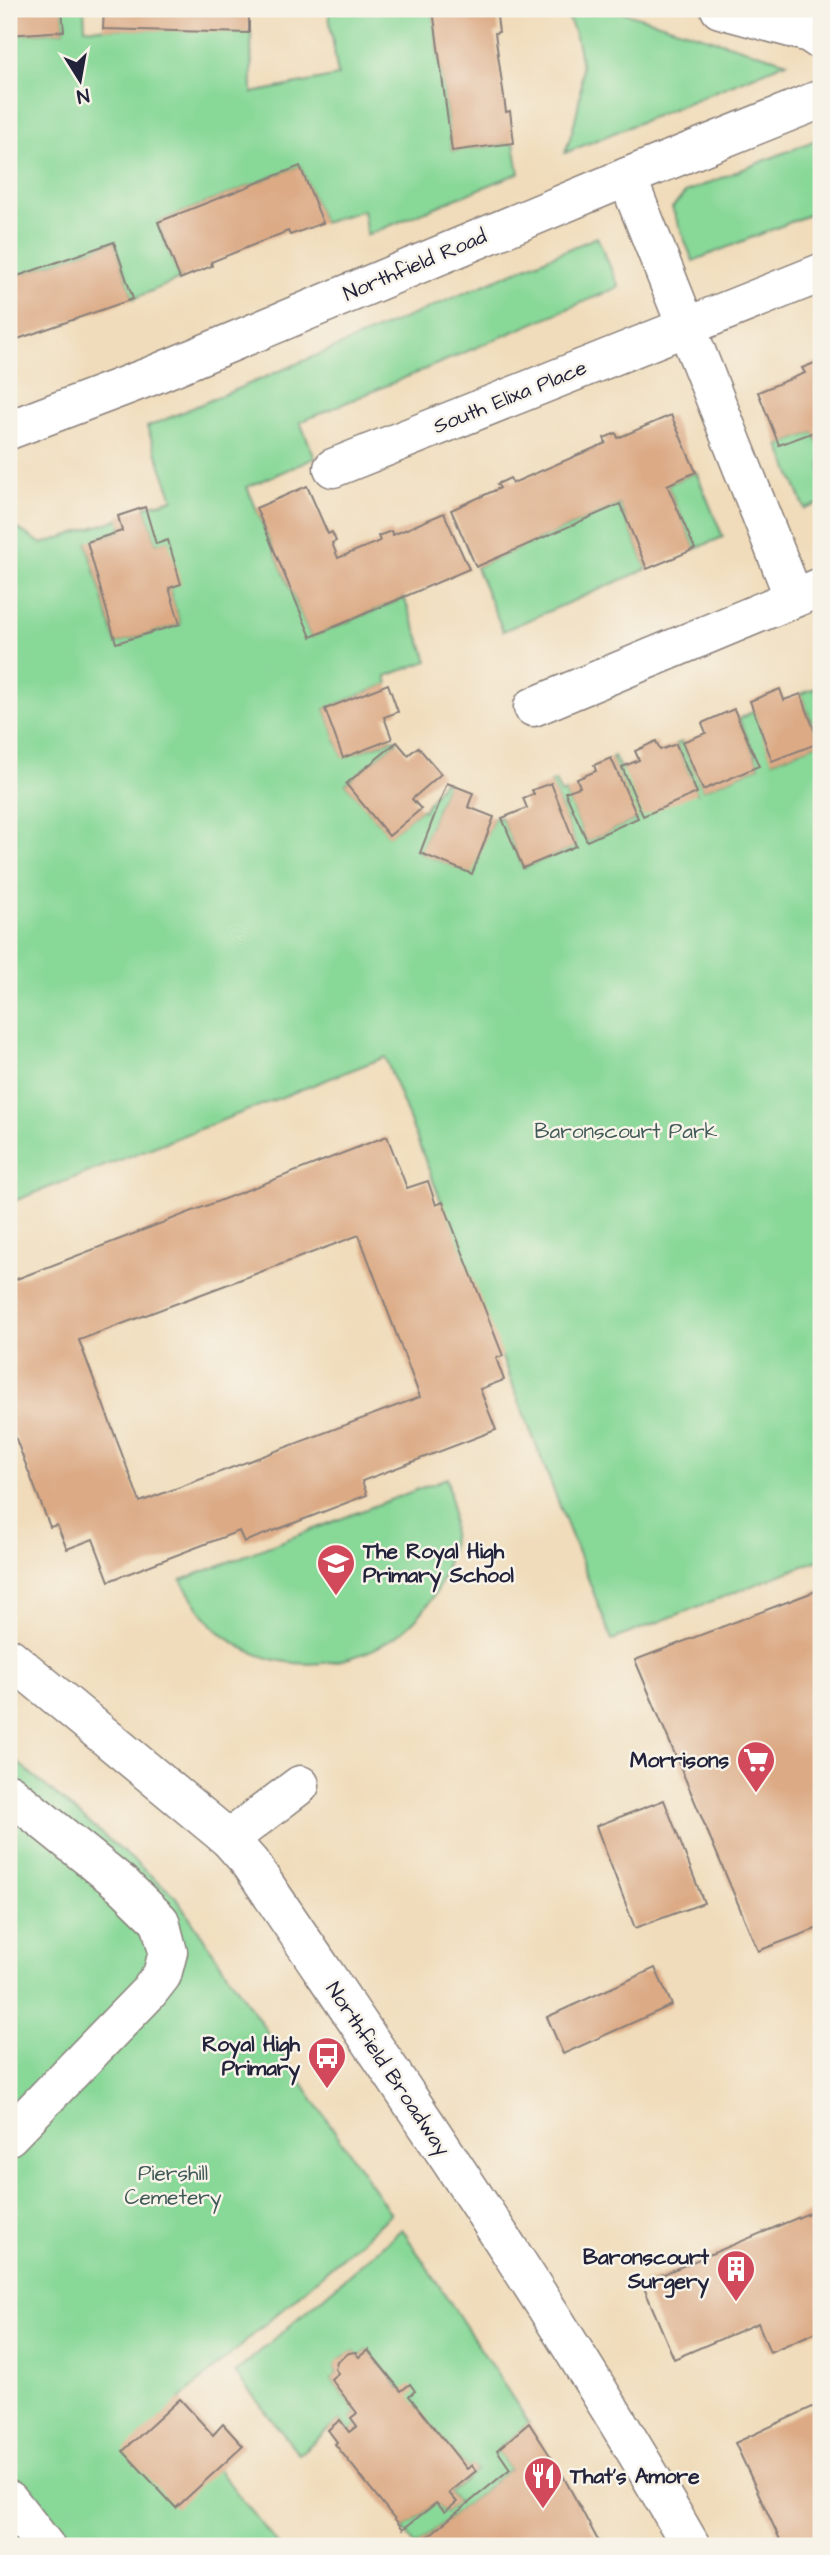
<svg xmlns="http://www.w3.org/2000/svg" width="830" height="2555" font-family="'Architects Daughter',sans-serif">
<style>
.green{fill:#88d898;stroke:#557d6a;stroke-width:2}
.building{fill:#dcaa85;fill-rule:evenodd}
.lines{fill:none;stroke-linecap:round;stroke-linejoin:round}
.minor-casing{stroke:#897f7a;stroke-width:41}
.minor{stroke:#fff;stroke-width:38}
.labels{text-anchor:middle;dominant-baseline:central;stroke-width:5;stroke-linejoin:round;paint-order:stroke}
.street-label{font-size:21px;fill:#22223b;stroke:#f7f3e8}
.park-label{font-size:21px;fill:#415957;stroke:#f7f3e8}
.poi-label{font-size:21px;font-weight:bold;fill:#22223b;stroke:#f7f3e8;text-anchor:end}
</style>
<rect width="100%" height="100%" fill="#f7f3e8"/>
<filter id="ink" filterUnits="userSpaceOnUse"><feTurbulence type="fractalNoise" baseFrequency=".0143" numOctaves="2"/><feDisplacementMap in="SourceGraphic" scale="14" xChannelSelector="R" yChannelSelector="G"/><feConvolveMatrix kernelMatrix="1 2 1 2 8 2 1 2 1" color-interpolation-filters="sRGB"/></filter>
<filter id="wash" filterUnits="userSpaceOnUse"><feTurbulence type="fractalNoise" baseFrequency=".00686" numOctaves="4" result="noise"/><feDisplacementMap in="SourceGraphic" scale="28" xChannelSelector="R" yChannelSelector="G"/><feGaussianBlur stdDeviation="1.57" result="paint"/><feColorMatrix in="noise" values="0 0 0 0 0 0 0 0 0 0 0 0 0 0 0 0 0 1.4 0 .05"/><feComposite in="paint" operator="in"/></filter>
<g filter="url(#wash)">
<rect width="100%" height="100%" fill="#f0dcba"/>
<g class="green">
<polygon points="62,9 84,9 85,28 251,32 252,93 338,76 328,9 445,9 433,11 452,151 514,143 519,173 367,235 363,210 323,223 300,166 158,222 180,279 133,299 114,242 9,279 9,35 64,31"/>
<path d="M563 9H613L787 62 565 153C582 105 592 55 563 9Z"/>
<polygon points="821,138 821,210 693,261 672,208 686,192"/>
<polygon points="597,237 619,287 300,422 315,458 247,487 311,637 404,598 428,661 386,676 388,684 325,709 343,757 395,739 397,742 346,784 389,835 421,809 423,811 443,781 447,783 420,853 471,873 494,817 502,818 523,868 576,846 551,783 555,781 561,794 565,792 587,841 637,819 611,758 614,756 620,768 697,793 676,744 682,742 703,790 759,766 739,719 754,711 773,761 819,743 801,694 815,688 821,704 821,1559 612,1640 385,1057 9,1203 9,523 42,544 119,519 122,531 87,543 116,643 180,624 169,588 168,541 156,544 145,507 173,499 147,427"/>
<polygon points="814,432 821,449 821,503 805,509 779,445"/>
<polygon points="696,472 723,537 695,549 667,485"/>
<polygon points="620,504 647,569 503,631 476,567"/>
<path d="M447 1478C454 1508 456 1537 446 1567 419 1659 297 1693 223 1635 205 1620 193 1600 181 1580Z"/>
<polygon points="9,1755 175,1896 391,2214 180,2399 218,2469 279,2546 9,2546"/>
<path d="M402 2229 529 2423 497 2450 510 2469 416 2546 403 2529 436 2503 445 2512 457 2502 449 2493 476 2471 472 2466 467 2469 368 2350 359 2357 355 2352C345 2354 338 2359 335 2369L338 2373 331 2379 357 2413 351 2418 357 2426 349 2432 340 2420 299 2454 235 2373Z"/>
</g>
<g id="blocks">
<g class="building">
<polygon points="9,9 62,9 64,31 9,35"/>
<polygon points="104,9 249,9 249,33 103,29"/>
<polygon points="445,9 496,9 499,32 495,33 506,112 510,111 514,143 452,151 433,10"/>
<polygon points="300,166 323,223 290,235 288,231 211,262 212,266 180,279 158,222"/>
<polygon points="114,242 133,299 9,342 9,279"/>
<polygon points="817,362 819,367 821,366 821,449 814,432 779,445 758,392 805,373 802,368"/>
<polygon points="671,415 696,472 667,485 695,549 647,569 620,504 476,567 451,510 500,488 497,484 504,481 510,478 513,483 606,443 604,438 616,433 618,438"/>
<polygon points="307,486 328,534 332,532 336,541 332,543 338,558 380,541 378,536 391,531 393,535 444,513 469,569 311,637 256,508"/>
<polygon points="145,507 156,544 168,540 181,584 169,588 180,624 116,643 87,542 122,531 118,516"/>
<polygon points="388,684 398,712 384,717 392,739 343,758 325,709"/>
<polygon points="780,689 784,700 801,694 819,743 772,761 750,701"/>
<polygon points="734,709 759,766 703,790 682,742 706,733 702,723"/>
<polygon points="656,741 660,750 676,744 697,793 643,816 622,767 639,760 635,751"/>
<polygon points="397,742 408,755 418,747 441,774 412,799 421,809 389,836 346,784"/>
<polygon points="611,758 638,818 587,841 565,792 580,787 577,779 596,771 594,765"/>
<polygon points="447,783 473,793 468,807 494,817 472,874 420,853"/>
<polygon points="551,783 576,846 523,868 502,818 527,808 523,798 534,794 532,790"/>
<path d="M387 1136 407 1188 428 1181 436 1205 443 1202 503 1356 496 1358 504 1380 480 1389 496 1430 362 1481 367 1495 302 1520 244 1542 239 1531 109 1581 93 1539 67 1549 57 1525 50 1527 9 1421V1282ZM359 1235 420 1397 140 1502 79 1340Z"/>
<polygon points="821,1589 821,1927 758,1951 635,1660"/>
<polygon points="664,1800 704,1903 635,1928 596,1826"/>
<polygon points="655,1968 672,2005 563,2054 547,2017"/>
<polygon points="821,2208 821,2330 770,2352 758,2323 674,2359 642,2283"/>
<polygon points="368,2350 401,2391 410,2384 415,2391 409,2396 467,2469 472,2465 476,2471 449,2493 457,2502 445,2512 436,2503 403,2529 335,2444 337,2442 328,2430 340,2420 349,2432 357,2426 351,2418 357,2413 331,2379 338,2373 335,2369 337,2361 349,2353 355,2352 359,2357"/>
<polygon points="180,2399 213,2435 223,2424 243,2446 176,2508 123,2451"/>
<polygon points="821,2403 821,2546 783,2546 735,2443"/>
<polygon points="529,2423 562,2474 601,2546 416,2546 510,2469 497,2450"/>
</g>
</g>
</g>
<g filter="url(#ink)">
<use href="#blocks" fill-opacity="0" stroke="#897f7a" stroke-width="2"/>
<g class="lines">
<defs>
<g id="minor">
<polyline points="720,9 809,33 821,41"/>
<polyline points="627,177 794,598"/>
<polyline points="9,430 151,376 627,177 821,99"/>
<polyline points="333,468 821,273"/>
<polyline points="533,707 821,587"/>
<path d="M9 1657 229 1839 251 1864C402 2089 557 2311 691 2546"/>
<polyline points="9,1793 123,1885 160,1921 168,1952 162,1975 148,1993 9,2136"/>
<polyline points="229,1839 300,1785"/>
<polyline points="9,2500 45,2546"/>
</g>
</defs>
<use href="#minor" class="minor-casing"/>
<use href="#minor" class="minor"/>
</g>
</g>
<defs>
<symbol id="school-pin" viewBox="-11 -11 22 30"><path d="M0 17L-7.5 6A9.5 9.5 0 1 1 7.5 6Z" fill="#d1495b" stroke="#f7f3e8"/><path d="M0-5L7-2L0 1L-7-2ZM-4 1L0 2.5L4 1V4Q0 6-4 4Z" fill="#fff"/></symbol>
<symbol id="supermarket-pin" viewBox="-11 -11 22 30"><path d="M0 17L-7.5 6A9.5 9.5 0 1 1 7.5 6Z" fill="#d1495b" stroke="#f7f3e8"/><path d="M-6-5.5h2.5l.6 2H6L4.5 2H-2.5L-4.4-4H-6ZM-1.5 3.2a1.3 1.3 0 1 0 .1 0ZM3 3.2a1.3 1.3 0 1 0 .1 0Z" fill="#fff"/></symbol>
<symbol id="bus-pin" viewBox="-11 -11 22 30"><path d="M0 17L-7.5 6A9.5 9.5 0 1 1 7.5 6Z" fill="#d1495b" stroke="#f7f3e8"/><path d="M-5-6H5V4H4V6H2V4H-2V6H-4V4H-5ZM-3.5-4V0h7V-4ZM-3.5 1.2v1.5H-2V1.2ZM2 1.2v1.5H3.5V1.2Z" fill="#fff"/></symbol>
<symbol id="building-pin" viewBox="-11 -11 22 30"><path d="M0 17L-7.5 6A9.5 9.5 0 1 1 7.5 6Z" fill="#d1495b" stroke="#f7f3e8"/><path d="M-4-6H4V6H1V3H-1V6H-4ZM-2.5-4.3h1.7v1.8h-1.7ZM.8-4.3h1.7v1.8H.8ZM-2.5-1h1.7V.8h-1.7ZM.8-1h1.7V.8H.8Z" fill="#fff"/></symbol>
<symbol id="restaurant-pin" viewBox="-11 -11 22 30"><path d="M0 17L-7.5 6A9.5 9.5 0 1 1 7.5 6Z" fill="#d1495b" stroke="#f7f3e8"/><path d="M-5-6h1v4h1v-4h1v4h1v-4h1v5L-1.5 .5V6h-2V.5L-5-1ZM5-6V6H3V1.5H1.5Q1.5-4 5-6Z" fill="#fff"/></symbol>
</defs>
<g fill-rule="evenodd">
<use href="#school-pin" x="314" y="1541" width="44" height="60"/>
<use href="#supermarket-pin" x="734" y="1738" width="44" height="60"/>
<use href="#bus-pin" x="305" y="2034" width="44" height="60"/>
<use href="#building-pin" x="714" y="2247" width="44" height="60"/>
<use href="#restaurant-pin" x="521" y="2454" width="44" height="60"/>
</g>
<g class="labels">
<g class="street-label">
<text transform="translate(415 265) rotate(-23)">Northfield Road</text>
<text transform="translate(510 397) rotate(-22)">South Elixa Place</text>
<text transform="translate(388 2069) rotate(56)">Northfield Broadway</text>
</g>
<g class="park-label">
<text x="626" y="1131">Baronscourt Park</text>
<text x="173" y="2173">Piershill<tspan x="173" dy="24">Cemetery</tspan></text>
</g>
<g class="poi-label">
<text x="363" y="1551" text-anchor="start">The Royal High<tspan x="363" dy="24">Primary School</tspan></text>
<text x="729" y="1760">Morrisons</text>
<text x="300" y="2044">Royal High<tspan x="300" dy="24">Primary</tspan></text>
<text x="709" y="2257">Baronscourt<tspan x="709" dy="24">Surgery</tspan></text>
<text x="570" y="2476" text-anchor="start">That's Amore</text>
</g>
</g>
<rect width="830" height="2555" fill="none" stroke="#f7f3e8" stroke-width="35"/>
<g transform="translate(80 80) rotate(169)" stroke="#f7f3e8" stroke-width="5" paint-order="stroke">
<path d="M0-5L12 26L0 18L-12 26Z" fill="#22223b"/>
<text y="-10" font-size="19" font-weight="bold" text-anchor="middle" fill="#22223b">N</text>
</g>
</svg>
